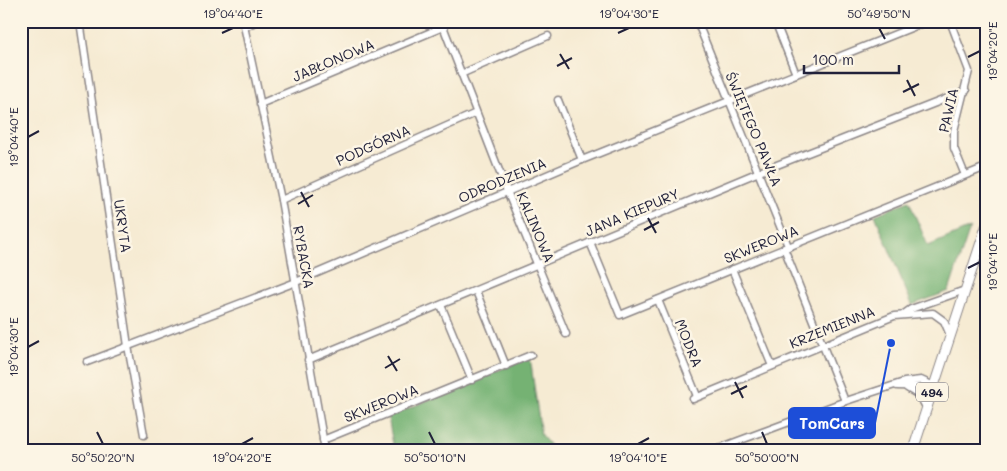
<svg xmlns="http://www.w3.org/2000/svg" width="1007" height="471" font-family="Mali,sans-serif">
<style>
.forest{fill:#75b273;stroke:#4c6a57}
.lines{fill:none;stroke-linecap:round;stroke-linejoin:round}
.minor-casing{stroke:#8c8687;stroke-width:9}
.major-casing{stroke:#8c8687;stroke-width:11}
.minor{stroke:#fff;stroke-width:6}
.major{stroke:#fff;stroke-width:9}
.ticks{fill:none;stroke:#22223b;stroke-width:2}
.labels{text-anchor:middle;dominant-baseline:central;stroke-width:5;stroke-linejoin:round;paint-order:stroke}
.shield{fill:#fcf5e5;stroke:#63616e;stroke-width:1}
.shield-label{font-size:12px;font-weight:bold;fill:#22223b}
.street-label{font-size:14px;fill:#22223b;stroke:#fcf5e5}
.leader{fill:none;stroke:#1d4ed8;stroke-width:2}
.callout-dot{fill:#1d4ed8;stroke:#fcf5e5;stroke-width:2}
.callout{fill:#1d4ed8;stroke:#1d4ed8;stroke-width:2}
.callout-label{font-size:15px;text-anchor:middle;font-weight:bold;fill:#fff}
.neatline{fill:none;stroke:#22223b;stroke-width:2}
.ticks-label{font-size:12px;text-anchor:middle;fill:#22223b}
</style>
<rect width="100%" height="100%" fill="#fcf5e5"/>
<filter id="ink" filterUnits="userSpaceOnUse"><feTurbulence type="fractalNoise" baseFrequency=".02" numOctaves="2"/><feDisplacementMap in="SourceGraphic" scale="10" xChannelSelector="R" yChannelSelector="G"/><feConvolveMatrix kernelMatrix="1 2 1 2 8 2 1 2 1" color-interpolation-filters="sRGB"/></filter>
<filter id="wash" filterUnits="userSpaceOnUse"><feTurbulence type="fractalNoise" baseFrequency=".0096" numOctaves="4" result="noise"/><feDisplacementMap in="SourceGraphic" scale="20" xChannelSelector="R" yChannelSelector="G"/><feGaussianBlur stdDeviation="1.12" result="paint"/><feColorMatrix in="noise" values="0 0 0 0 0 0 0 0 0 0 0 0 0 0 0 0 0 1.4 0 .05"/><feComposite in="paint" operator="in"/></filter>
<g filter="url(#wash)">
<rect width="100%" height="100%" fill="#f6ebd3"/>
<g class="forest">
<polygon points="909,201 928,246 970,228 949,291 912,305 875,215"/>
<polygon points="530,357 541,435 554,450 394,450 388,417"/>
</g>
</g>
<g filter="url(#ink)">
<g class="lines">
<defs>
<g id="minor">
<polyline points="80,21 128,346 144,435"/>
<polyline points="243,21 281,200 325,450"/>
<polyline points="441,21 507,191 566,334"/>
<polyline points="697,21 788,246"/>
<polyline points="775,21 796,74"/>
<polyline points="950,21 969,71 954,131 954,148 965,175"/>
<polyline points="245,27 257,21"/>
<polyline points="461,74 548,36"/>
<polyline points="558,100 582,160"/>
<polyline points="260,104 443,27"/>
<polyline points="281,200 476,113"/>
<polyline points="590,242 620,315 986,167"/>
<polyline points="784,248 845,401"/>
<polyline points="732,269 772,366"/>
<polyline points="476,291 506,366"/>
<polyline points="658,300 697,396"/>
<polyline points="441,305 472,380"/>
<polyline points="904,314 911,309 965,290"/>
<polyline points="308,360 759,172 966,91"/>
<polyline points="87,362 296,282 582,160 928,21"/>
<polyline points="897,386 934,387"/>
<polyline points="907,388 920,396 927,409"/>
<polyline points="693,399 894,316 933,313 944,321 950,335"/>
<polyline points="323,440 531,355"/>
<polyline points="714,450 843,402 904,382 921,380 934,386"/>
</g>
<polyline id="major" points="913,450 986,227"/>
</defs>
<use href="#minor" class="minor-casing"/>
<use href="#major" class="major-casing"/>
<use href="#minor" class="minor"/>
<use href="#major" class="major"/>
</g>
</g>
<path class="ticks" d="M879 28 885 39M222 33 233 28M618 33 629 28M560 54 569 69M968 57 980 51M557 66 572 58M907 80 915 96M903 92 919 84M28 137 39 131M301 192 309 207M298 204 313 195M648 218 656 233M644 230 659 222M968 268 980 262M28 347 39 341M388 356 397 371M385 368 400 359M735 382 743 398M731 394 747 386M97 432 103 444M429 432 435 444M762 432 767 444M242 444 253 438M638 444 649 438"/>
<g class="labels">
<rect class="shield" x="916" y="382.5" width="32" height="19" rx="4"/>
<g class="shield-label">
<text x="932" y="392">494</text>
</g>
<g class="street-label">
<text transform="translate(333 60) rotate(-23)">JABŁONOWA</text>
<text transform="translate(948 110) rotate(-77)">PAWIA</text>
<text transform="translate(754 129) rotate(67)">ŚWIĘTEGO PAWŁA</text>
<text transform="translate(373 145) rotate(-24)">PODGÓRNA</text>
<text transform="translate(502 180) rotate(-23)">ODRODZENIA</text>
<text transform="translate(632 212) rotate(-23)">JANA KIEPURY</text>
<text transform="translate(123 226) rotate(82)">UKRYTA</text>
<text transform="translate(536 227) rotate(67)">KALINOWA</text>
<text transform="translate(761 244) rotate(-22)">SKWEROWA</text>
<text transform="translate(304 257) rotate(80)">RYBACKA</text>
<text transform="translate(832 327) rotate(-22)">KRZEMIENNA</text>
<text transform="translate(689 343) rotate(68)">MODRA</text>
<text transform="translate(381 403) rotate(-22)">SKWEROWA</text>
</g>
</g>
<path class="leader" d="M891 343L875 423"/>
<circle class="callout-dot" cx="891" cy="343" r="5"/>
<rect class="callout" x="789" y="408" width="86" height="30" rx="5"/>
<g class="callout-label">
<text x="832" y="429">TomCars</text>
</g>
<rect width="1007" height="471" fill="none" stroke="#fcf5e5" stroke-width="55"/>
<path d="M804 65v8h95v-8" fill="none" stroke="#22223b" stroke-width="2.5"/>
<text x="812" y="65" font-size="15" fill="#22223b" stroke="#fcf5e5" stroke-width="4" paint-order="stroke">100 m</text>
<rect x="28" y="28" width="952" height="416" class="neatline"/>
<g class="ticks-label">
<text x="233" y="18">19°04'40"E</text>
<text x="629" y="18">19°04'30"E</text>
<text x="879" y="18">50°49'50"N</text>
<text transform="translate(993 51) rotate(-90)" y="4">19°04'20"E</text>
<text transform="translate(14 137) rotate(-90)" y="4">19°04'40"E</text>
<text transform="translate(993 262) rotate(-90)" y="4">19°04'10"E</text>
<text transform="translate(14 347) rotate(-90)" y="4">19°04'30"E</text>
<text x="103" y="462">50°50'20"N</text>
<text x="242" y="462">19°04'20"E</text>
<text x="435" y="462">50°50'10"N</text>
<text x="638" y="462">19°04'10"E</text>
<text x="767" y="462">50°50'00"N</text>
</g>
</svg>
